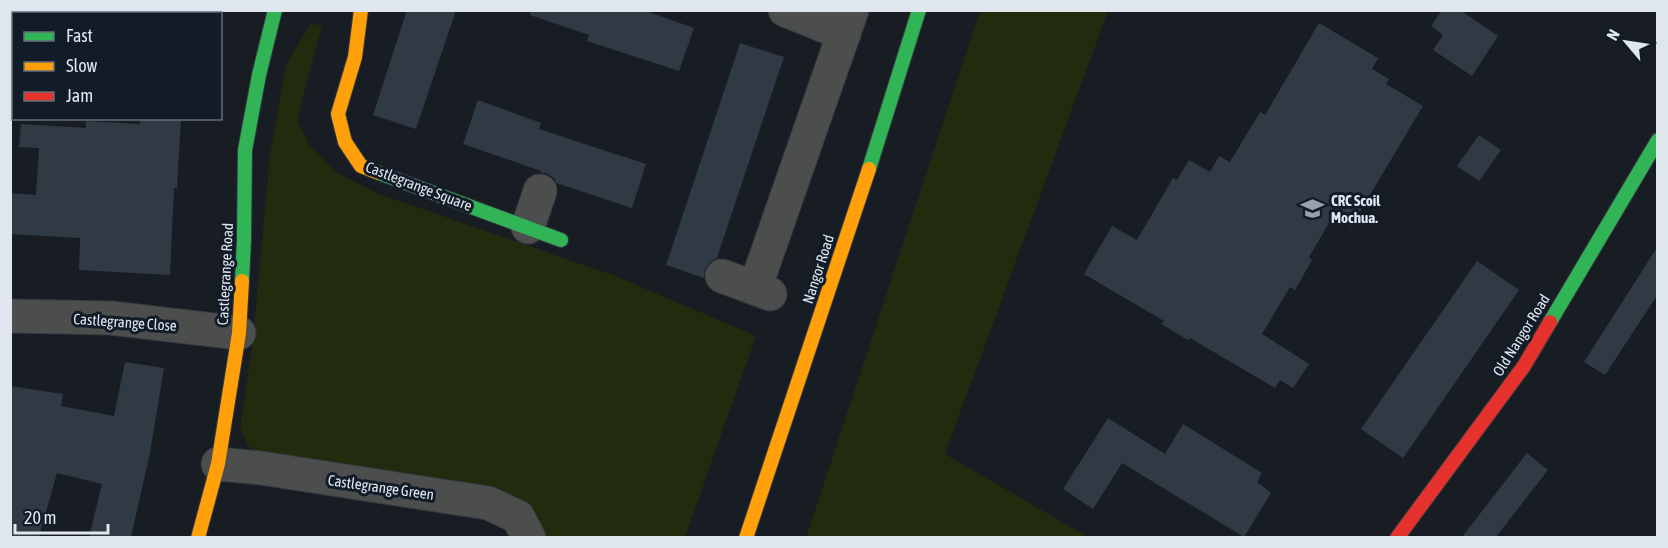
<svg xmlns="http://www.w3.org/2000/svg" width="1668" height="548" font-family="'Asap Condensed',sans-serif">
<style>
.grass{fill:#222b0d}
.building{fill:#2f3a45}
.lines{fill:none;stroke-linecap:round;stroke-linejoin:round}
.street-casing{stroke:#34393f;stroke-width:35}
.fast-casing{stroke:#34393f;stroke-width:16}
.slow-casing{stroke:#34393f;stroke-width:16}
.jam-casing{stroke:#34393f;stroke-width:16}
.street{stroke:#4c4e4d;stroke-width:33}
.fast{stroke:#30b455;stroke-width:14}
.slow{stroke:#ff9f0a;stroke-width:14}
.jam{stroke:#e5322d;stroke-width:14}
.labels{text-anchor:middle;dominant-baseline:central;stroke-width:6;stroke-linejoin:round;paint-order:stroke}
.street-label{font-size:15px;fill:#dfe6ee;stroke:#121c28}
.poi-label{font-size:15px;font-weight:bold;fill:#dfe6ee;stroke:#121c28;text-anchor:start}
</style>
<rect width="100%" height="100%" fill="#171d23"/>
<g class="grass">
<polygon points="980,11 1108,11 945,454 1088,537 806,537"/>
<polygon points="310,24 322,25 297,120 309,144 337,173 379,194 613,275 756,336 685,537 539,537 530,517 261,453 249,447 240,429 253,339 270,154 286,65"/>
</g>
<g class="building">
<polygon points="407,10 456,10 416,129 373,115"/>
<polygon points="530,10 643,10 694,28 679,71 587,41 589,35 530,15"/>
<polygon points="1442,10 1460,10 1498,36 1472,76 1433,50 1443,35 1431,26"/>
<polygon points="1319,23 1378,58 1372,69 1389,79 1386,84 1423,106 1351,227 1333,216 1309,257 1312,260 1295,290 1290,287 1262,334 1309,364 1293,388 1280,380 1275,388 1190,338 1188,340 1161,324 1164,321 1084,274 1112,226 1137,240 1173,178 1177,180 1189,160 1210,172 1219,156 1230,162 1260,112 1265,115"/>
<polygon points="740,43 784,57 717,258 710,262 705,269 704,278 666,265"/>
<polygon points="478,100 541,123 539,129 646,164 632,208 556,183 554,178 546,173 541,173 541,171 463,144"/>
<polygon points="141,118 181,118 177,188 174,188 170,275 79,270 80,238 10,234 10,193 36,195 39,148 19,147 21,124 86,128 86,121 140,124"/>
<polygon points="1479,135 1501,150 1479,181 1457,166"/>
<polygon points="1658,246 1658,294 1605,375 1584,362"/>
<polygon points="1477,261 1519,290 1403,458 1361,429"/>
<polygon points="125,362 164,368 150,453 131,537 89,537 102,484 57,473 39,537 10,537 10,386 63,394 61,406 114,416"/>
<polygon points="1108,418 1165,454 1183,424 1262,473 1257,482 1271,493 1244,537 1122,463 1093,509 1063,489"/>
<polygon points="1527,453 1548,470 1496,537 1462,537"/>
</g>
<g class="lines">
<defs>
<g id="street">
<polyline points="785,10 844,34"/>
<polyline points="528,227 540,191"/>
<polyline points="722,276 770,294"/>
<polyline points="755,288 852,10"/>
<polyline points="10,316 111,318 239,333"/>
<polyline points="218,464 261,468 488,503 518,517 529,538"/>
</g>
<g id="fast">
<polyline points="869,169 919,10"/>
<polyline points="379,173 561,240"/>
<polyline points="242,281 244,240 245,150 259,75 275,10"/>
<polyline points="1550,322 1658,140"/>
</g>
<g id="slow">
<polyline points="361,10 355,57 338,114 345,142 361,166 379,173"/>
<polyline points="198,538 218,464 239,333 242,281"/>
<polyline points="746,538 869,169"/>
</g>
<polyline id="jam" points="1397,538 1524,366 1550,322"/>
</defs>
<use href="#street" class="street-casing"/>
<use href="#fast" class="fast-casing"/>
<use href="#slow" class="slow-casing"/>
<use href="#jam" class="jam-casing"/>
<use href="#street" class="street"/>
<use href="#fast" class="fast"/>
<use href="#slow" class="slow"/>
<use href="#jam" class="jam"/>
</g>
<defs>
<symbol id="school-bare" viewBox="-9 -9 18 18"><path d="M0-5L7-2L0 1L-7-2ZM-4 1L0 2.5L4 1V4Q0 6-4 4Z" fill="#99a0a7" stroke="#121c28" stroke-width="2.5" paint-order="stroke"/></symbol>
</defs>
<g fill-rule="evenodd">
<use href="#school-bare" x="1296" y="192" width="33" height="33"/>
</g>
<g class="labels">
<g class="street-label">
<text transform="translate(419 186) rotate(21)">Castlegrange Square</text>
<text transform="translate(818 269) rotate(-72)">Nangor Road</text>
<text transform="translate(225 274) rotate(-87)">Castlegrange Road</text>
<text transform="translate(125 322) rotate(4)">Castlegrange Close</text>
<text transform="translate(1521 335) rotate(-58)">Old Nangor Road</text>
<text transform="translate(381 487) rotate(8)">Castlegrange Green</text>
</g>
<g class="poi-label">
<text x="1331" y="200">CRC Scoil<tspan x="1331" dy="17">Mochua.</tspan></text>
</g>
</g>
<rect width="1668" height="548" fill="none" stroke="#dfe6ee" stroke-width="24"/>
<rect x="12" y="12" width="210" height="108" fill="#121c28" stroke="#646d77" stroke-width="1.5"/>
<rect x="24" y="32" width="30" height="9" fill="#30b455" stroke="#646d77" stroke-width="1.5"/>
<text x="66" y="42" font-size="18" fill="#dfe6ee">Fast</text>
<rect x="24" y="62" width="30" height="9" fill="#ff9f0a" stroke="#646d77" stroke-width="1.5"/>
<text x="66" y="72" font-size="18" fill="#dfe6ee">Slow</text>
<rect x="24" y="92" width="30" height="9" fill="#e5322d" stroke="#646d77" stroke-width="1.5"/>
<text x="66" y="102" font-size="18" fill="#dfe6ee">Jam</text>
<g transform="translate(1626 42) rotate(299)" stroke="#121c28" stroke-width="4.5" paint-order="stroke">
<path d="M0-4.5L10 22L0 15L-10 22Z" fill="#dfe6ee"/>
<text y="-9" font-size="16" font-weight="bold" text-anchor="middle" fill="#dfe6ee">N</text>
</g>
<path d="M15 524v9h93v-9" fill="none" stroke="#dfe6ee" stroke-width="3"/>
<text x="24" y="524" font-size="18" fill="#dfe6ee" stroke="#121c28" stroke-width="4.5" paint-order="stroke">20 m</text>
</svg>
